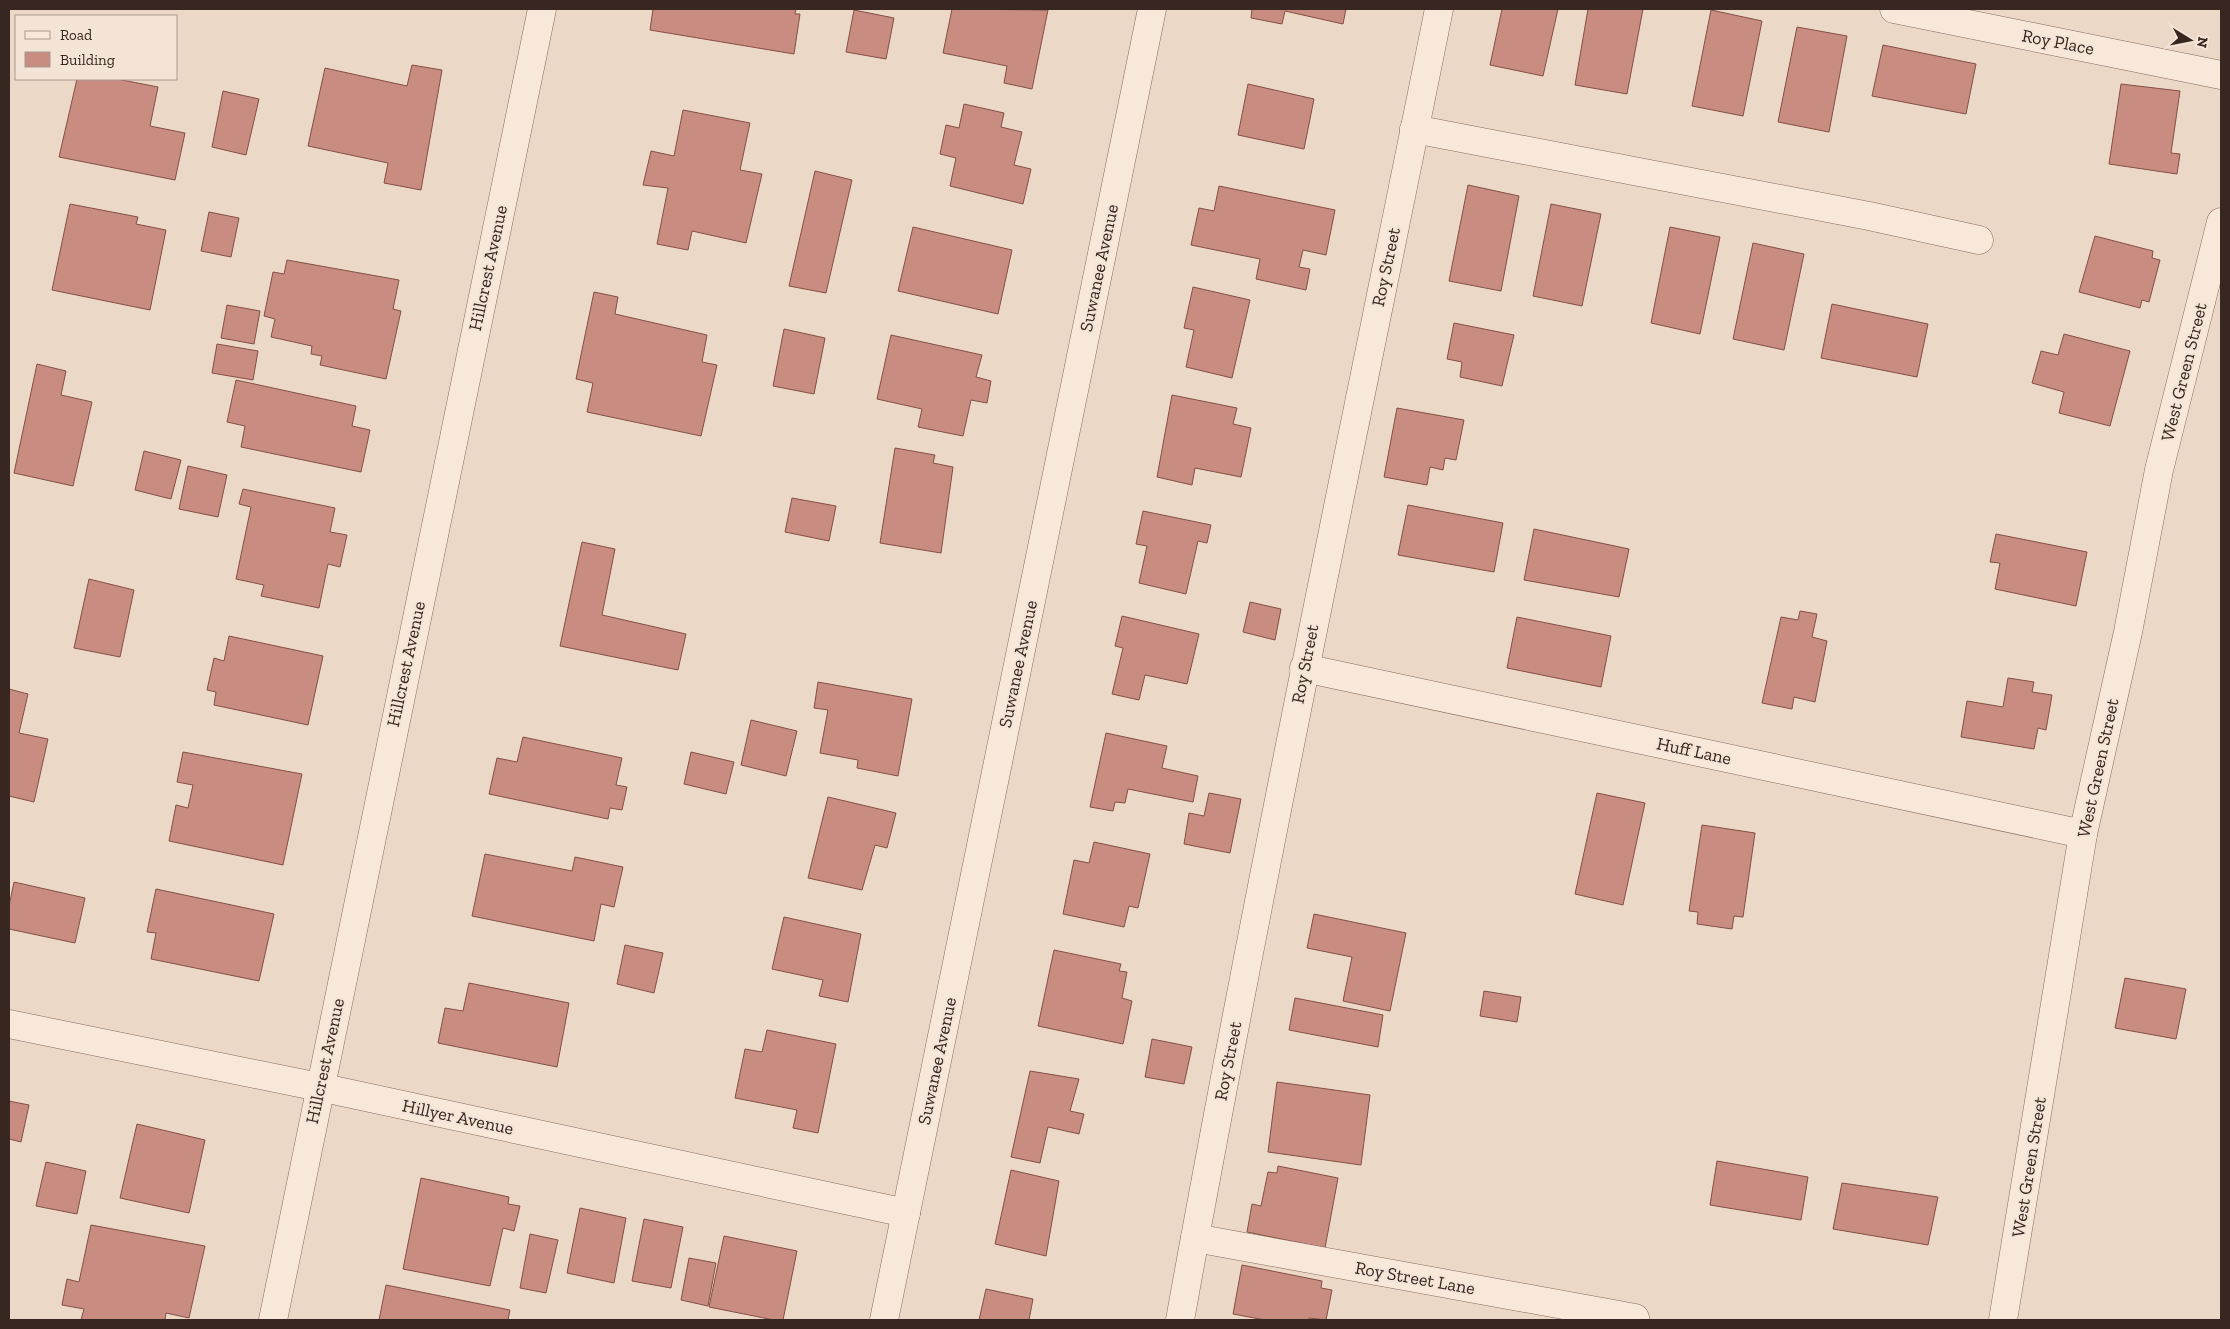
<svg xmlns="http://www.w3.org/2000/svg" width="2230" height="1329" font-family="'Zilla Slab',serif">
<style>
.building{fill:#c88c80;stroke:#844f45}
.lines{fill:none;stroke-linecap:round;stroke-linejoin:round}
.minor-casing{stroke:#876a5e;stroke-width:29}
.minor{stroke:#f7e8da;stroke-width:28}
.labels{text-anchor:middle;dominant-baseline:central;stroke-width:4;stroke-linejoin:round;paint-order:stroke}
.street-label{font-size:18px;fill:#382620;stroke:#f4e4d7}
</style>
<rect width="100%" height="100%" fill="#ecd8c7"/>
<g class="building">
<polygon points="653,9 796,9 795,14 800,14 794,54 650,30"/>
<polygon points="952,9 1048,10 1032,89 1004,83 1007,66 943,53"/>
<polygon points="1252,9 1346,9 1343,24 1285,11 1282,24 1251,18"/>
<polygon points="1502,9 1558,9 1543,76 1490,65"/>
<polygon points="1588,9 1643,9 1627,94 1575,85"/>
<polygon points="854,10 894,18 886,59 846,52"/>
<polygon points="1711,10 1762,21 1743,116 1692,106"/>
<polygon points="1797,27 1847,36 1829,132 1778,122"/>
<polygon points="1883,45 1976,64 1966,114 1872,96"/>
<polygon points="412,65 442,70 421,190 384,183 388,163 308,146 325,68 407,86"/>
<polygon points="77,79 117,79 158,87 150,126 185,133 175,180 59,157"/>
<polygon points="1248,84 1314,99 1304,149 1238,135"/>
<polygon points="2121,84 2180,91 2171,153 2180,154 2177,174 2109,164"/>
<polygon points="223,91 259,99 246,155 212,147"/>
<polygon points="964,104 1004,113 1001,127 1022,132 1014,165 1031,169 1023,204 950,186 956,158 940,154 946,125 959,128"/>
<polygon points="683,110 750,123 740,170 762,174 746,243 692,231 688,250 657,244 668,188 643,185 651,151 674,156"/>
<polygon points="815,171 852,180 826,293 789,286"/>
<polygon points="1468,185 1519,196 1501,291 1449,281"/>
<polygon points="1219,186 1335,210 1326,255 1303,250 1299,267 1310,269 1306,290 1256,279 1260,259 1191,245 1199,208 1214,211"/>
<polygon points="70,204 138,217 136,224 166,230 150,310 52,290"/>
<polygon points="1551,204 1601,214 1582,306 1533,296"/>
<polygon points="209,212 239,218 231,257 201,251"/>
<polygon points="913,227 1012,250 998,314 898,291"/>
<polygon points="1670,227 1720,237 1700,334 1651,323"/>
<polygon points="2095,236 2153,251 2152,258 2160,260 2149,302 2142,300 2140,308 2079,292"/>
<polygon points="1753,243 1804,254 1784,350 1733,339"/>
<polygon points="287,260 399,280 393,309 401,311 386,379 320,365 322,356 311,354 312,346 271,337 275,319 264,316 273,272 284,274"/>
<polygon points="1193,287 1250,300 1232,378 1186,367 1194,330 1184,328"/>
<polygon points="594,292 618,297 615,314 707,335 702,362 717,365 701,436 587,412 593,383 576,379"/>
<polygon points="1832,304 1928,324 1917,377 1821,358"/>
<polygon points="227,305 260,311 254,344 221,338"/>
<polygon points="1454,323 1514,335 1502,386 1460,377 1462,362 1447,359"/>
<polygon points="784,329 825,338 814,394 773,386"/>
<polygon points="2064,334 2130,351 2110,426 2059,413 2064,392 2032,383 2041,351 2058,355"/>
<polygon points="891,335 982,355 976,377 991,381 987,403 971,400 963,436 918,427 922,409 877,399"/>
<polygon points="217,344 258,351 253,380 212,373"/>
<polygon points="37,364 66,371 61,395 92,402 73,486 14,473"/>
<polygon points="236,380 356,406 352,426 370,430 361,472 241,447 245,426 227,422"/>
<polygon points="1172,395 1237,408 1233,424 1251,428 1241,477 1195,468 1192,485 1157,477"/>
<polygon points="1397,408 1464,420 1456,460 1445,458 1443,470 1430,467 1427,485 1384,477"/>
<polygon points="895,448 935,455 933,463 953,467 941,553 880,543"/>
<polygon points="144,451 181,460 171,499 135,490"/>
<polygon points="188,466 227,475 218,517 179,509"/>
<polygon points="243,489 335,508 330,532 347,535 340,567 328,564 319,608 261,596 264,585 236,579 251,507 239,504"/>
<polygon points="792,498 836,506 829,541 785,532"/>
<polygon points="1408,505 1503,523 1494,572 1398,555"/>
<polygon points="1143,511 1211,525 1207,543 1198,541 1186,594 1139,583 1147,546 1136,544"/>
<polygon points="1534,529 1629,549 1619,597 1524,580"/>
<polygon points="1996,534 2087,552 2076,606 1995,589 2000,563 1990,562"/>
<polygon points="582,542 615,549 602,615 686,634 678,670 560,646"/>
<polygon points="89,579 134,590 120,657 74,648"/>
<polygon points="1250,602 1281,609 1275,640 1243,632"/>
<polygon points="1800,611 1817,614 1812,637 1827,641 1815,702 1794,697 1792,709 1762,703 1781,617 1798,620"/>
<polygon points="1122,616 1199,634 1187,684 1145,675 1139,700 1112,694 1123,648 1115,646"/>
<polygon points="1517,617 1611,636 1601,687 1507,668"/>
<polygon points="229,636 323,656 308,725 214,705 216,692 207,690 214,658 224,661"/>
<polygon points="2008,678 2034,682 2032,692 2052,695 2046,730 2038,728 2034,749 1961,737 1967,701 2003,707"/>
<polygon points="818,682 912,699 898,776 857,768 858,760 820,753 828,710 814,708"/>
<polygon points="9,689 28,694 19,733 48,739 34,802 9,796"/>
<polygon points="751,720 797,731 786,776 741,765"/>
<polygon points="1106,733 1167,746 1162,768 1198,776 1193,802 1128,789 1125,803 1115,802 1113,811 1090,807"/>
<polygon points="523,737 622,758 616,785 627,787 622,810 610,808 608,819 489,794 497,758 517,762"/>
<polygon points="183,752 302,774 283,865 169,841 176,805 188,808 193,785 177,782"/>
<polygon points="691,752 734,762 726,794 684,784"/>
<polygon points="1209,793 1241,799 1230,853 1184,844 1189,813 1204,816"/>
<polygon points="1597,793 1645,803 1623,905 1575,894"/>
<polygon points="828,797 896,813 887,848 875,845 862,890 808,878"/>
<polygon points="1702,825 1755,833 1743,917 1734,916 1732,929 1697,924 1698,912 1689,911"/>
<polygon points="1094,842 1150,854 1138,908 1129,906 1124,927 1063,914 1074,860 1089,863"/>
<polygon points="485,854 572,871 575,857 623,867 614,907 601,904 594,941 472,916"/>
<polygon points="14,882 85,898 75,943 9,929 9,906"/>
<polygon points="156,889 274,914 259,981 151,959 156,933 147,932"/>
<polygon points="1314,914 1406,933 1390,1011 1343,1001 1352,957 1307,948"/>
<polygon points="784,917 861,934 848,1002 819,996 823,980 772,969"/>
<polygon points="625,945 663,953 654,993 617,984"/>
<polygon points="1054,950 1121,964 1119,971 1127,972 1122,998 1132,1001 1123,1044 1038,1026"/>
<polygon points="2125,978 2186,989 2176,1039 2115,1028"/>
<polygon points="469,983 569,1003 557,1067 438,1043 445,1008 463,1011"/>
<polygon points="1484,991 1521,997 1517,1022 1480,1016"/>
<polygon points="1295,998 1383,1015 1378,1047 1289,1030"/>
<polygon points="767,1030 836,1044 818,1133 793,1128 797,1110 735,1098 745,1049 762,1052"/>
<polygon points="1152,1039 1192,1047 1184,1084 1145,1077"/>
<polygon points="1030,1071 1079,1079 1070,1111 1084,1114 1079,1134 1048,1127 1040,1163 1011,1157"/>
<polygon points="1277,1082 1370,1095 1361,1165 1268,1152"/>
<polygon points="9,1101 29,1105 21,1142 9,1139"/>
<polygon points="137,1124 205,1140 189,1213 120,1198"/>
<polygon points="1717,1161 1808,1177 1801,1220 1710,1205"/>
<polygon points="46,1162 86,1171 77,1214 36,1206"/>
<polygon points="1278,1166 1338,1178 1325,1248 1247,1232 1252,1204 1261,1206 1268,1172 1277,1173"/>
<polygon points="1011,1170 1059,1181 1046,1256 995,1244"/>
<polygon points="421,1178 509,1197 508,1204 520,1206 514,1231 503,1228 490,1286 403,1269"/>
<polygon points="1842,1183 1938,1197 1928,1245 1833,1229"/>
<polygon points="580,1208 626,1218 614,1283 567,1273"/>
<polygon points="644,1219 683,1227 671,1288 632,1281"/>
<polygon points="91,1225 205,1246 189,1318 166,1313 165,1320 81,1320 84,1309 62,1305 67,1279 79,1282"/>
<polygon points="530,1234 558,1240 546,1293 520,1288"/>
<polygon points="724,1236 797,1251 783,1320 774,1320 709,1307"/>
<polygon points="689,1258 716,1263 708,1306 681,1300"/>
<polygon points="1242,1265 1322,1281 1321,1288 1332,1290 1326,1320 1309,1318 1309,1320 1265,1320 1233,1314"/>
<polygon points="386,1285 510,1310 508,1320 379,1320"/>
<polygon points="986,1289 1033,1299 1029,1320 979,1320"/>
</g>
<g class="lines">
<defs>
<g id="minor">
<polyline points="1894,9 2221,75"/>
<polyline points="1414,129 1869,216 1979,240"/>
<polyline points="1304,668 2083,834"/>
<polyline points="9,1024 319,1087 906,1213"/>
<polyline points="1195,1238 1635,1318"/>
<polyline points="273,1320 542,9"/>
<polyline points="884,1320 1152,9"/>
<path d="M1180 1320C1259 882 1351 446 1439 9"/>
<polyline points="2003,1320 2083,834 2128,632 2159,470 2221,222"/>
</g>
</defs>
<use href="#minor" class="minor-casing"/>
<use href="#minor" class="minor"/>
</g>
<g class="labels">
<g class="street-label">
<text transform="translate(2058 42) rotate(11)">Roy Place</text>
<text transform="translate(1386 267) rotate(-78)">Roy Street</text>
<text transform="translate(488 268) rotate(-78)">Hillcrest Avenue</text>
<text transform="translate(1099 268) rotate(-78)">Suwanee Avenue</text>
<text transform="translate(2184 372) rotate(-76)">West Green Street</text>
<text transform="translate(406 664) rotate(-78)">Hillcrest Avenue</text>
<text transform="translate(1018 664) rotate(-78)">Suwanee Avenue</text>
<text transform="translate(1305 664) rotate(-79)">Roy Street</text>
<text transform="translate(1694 751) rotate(12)">Huff Lane</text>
<text transform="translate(2098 768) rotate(-78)">West Green Street</text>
<text transform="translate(325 1061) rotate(-78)">Hillcrest Avenue</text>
<text transform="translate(937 1061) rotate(-78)">Suwanee Avenue</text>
<text transform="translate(1228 1061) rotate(-79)">Roy Street</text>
<text transform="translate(458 1117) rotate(12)">Hillyer Avenue</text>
<text transform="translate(2029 1167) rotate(-81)">West Green Street</text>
<text transform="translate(1415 1278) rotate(10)">Roy Street Lane</text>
</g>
</g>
<rect width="2230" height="1329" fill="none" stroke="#382620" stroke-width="20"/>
<rect x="15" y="15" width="162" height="65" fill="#f4e4d7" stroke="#a9988e"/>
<rect x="25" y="31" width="25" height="8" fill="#f7e8da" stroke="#a9988e"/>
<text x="60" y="40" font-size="15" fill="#382620">Road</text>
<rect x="25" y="52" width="25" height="15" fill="#c88c80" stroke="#a9988e"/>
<text x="60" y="65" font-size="15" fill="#382620">Building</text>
<g transform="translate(2190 40) rotate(100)" stroke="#f4e4d7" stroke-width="4" paint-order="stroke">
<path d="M0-4L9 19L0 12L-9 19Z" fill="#382620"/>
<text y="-8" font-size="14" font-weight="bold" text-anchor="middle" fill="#382620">N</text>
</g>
</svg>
